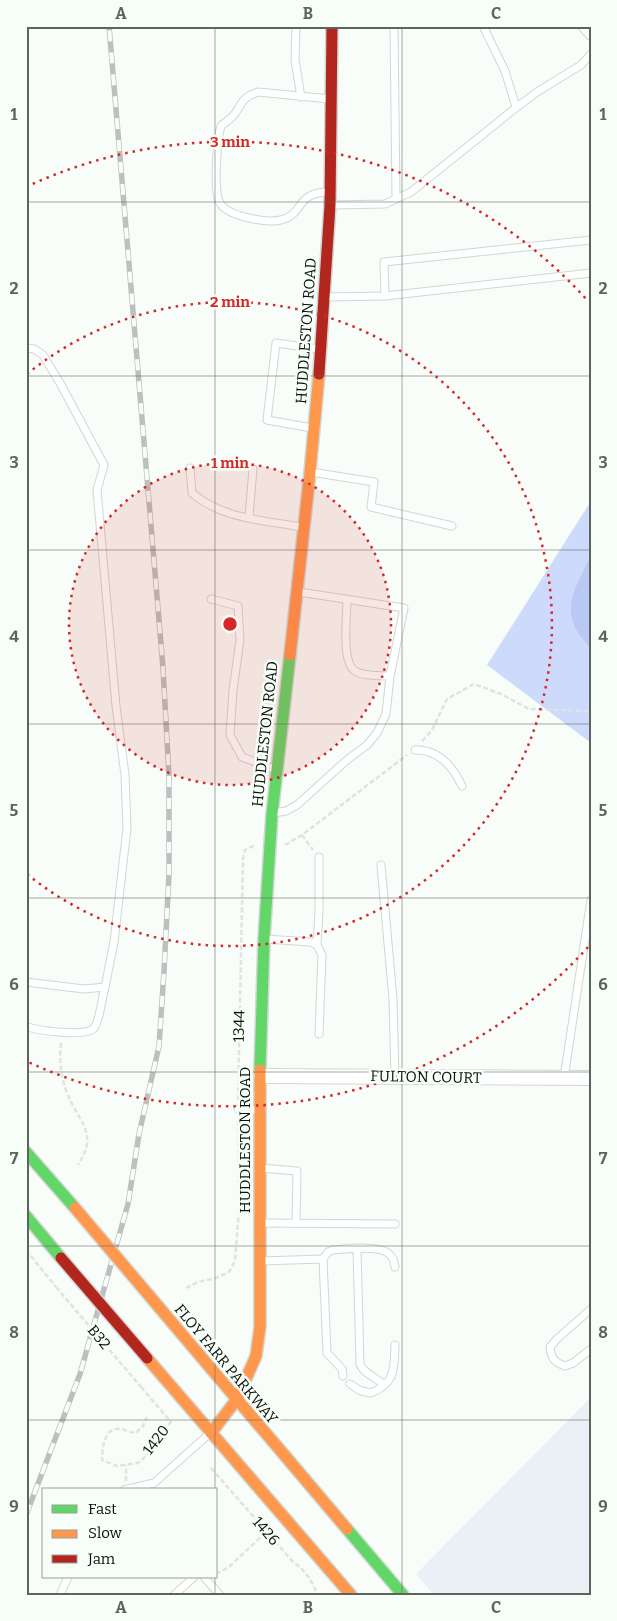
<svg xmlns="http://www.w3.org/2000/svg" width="617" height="1621" font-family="Bitter,serif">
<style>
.green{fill:#ebf0f6}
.forest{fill:#cddafb}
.water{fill:#bac8f4}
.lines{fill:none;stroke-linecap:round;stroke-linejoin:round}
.lane-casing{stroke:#d0d8d2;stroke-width:9}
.street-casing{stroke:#d0d8d2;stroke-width:16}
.fast-casing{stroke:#d0d8d2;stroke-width:14}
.slow-casing{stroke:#d0d8d2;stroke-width:14}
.jam-casing{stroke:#d0d8d2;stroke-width:14}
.path{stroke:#e1e3e1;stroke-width:2.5;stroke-dasharray:5 2.5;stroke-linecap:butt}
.lane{stroke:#fefffe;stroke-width:7}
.street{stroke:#fefffe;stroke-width:14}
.fast{stroke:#63d668;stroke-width:11}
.slow{stroke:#ff974d;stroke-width:11}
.jam{stroke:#b3261e;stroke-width:11}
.rail-casing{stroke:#bdc0be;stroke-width:5.5}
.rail{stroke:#f7fef8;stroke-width:4;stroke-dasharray:11;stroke-linecap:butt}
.slow-bridge-casing{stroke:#d5d8d5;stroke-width:14;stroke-linecap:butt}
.jam-bridge-casing{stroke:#d5d8d5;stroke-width:14;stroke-linecap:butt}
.path-bridge{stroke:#e1e3e1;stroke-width:2.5;stroke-dasharray:5 2.5;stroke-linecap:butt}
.slow-bridge{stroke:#ff974d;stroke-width:11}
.jam-bridge{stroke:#b3261e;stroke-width:11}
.grid{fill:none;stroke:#5b645d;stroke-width:1;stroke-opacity:0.55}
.ring{fill:none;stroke:#d62828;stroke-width:2.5;stroke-dasharray:2.5 5}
.labels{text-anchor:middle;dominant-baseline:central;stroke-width:5;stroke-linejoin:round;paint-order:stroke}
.street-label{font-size:15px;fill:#071209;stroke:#f7fef8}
.centre{fill:#d62828;stroke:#f7fef8;stroke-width:2.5}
.ring-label{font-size:15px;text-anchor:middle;font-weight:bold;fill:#d62828;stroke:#f7fef8;stroke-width:5;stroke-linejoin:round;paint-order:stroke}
.neatline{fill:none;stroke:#5b645d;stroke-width:2}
.grid-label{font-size:16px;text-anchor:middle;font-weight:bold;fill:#5b645d}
</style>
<rect width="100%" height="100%" fill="#f8fdf9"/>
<polygon class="green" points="591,1397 591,1595 434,1595 416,1574"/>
<polygon class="forest" points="591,501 591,743 487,665"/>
<path class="water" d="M591 556V648C557 614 573 592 591 556Z"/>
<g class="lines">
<defs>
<g id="lane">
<polyline points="296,26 295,60 301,97"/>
<polyline points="394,26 396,199"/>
<polyline points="483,26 505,71 516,107"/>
<polyline points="581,26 591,37"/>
<path d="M329 192C295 192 304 215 281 220 267 223 228 217 220 203 213 192 217 140 221 126 224 123 228 121 231 118 244 106 236 100 258 92L330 99"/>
<polyline points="333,205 385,204 411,192 513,110 537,92 581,65 591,54"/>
<polyline points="385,296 384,262 591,240"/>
<polyline points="325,297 385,296 591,273"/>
<polyline points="26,348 34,349 43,355 60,383 104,465 97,490 116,706 125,775 127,828 114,942 105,987 84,989 26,982"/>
<polyline points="312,428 267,420 276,343 319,349"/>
<path d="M190 468 192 493C222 519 263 520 301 527"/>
<polyline points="311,472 374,482 371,507 452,526"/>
<polyline points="249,517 253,469"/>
<polyline points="211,599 238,606 240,640 233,690 230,735 242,757 276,770"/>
<path d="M347 600C347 616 341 662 355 671 364 677 380 675 390 676"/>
<path d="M415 750C439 749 453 767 462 786"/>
<polyline points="274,813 286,811 297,805 347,760 367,745 377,733 386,714 390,676 404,608 299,592"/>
<polyline points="381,865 393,999 395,1076"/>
<polyline points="265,939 311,942 317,945 322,955 319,1034"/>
<polyline points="317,945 319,911 319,857"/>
<path d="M26 1026C37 1031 87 1037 94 1028 100 1021 102 996 105 987"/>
<polyline points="564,1078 591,900"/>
<polyline points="238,1109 257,1110"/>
<polyline points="260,1168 297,1171 296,1223"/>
<polyline points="262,1223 395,1224"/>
<path d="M357 1249 360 1364C363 1373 377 1378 384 1385"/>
<polyline points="261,1261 323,1259"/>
<path d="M591 1309 557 1339 550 1347C551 1358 554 1362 565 1366L573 1363 591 1349"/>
<path d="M343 1376 342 1369 327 1353 323 1259 328 1252 333 1250C346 1249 378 1245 388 1253 393 1257 394 1261 395 1267"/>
<path d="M350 1384 361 1391 371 1393C396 1383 394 1368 395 1345"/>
<polyline points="124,1490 154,1483 209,1434"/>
<polyline points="204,1577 220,1595"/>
<polyline points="60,1595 68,1577"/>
<polyline points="174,1595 194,1577"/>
</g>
<polyline id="street" points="261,1076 591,1078"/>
<g id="fast">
<polyline points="260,1070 264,939 272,814 290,655"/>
<polyline points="26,1152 75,1208"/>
<polyline points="26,1216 61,1258"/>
<polyline points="347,1529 403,1595"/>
</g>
<g id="slow">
<polyline points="290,655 310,472 319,374"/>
<polyline points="158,1306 347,1529"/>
<polyline points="147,1358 351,1595"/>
<polyline points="211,1433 237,1399 256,1356 260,1327 260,1070"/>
</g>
<polyline id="jam" points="319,374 330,205 332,26"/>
</defs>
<use href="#lane" class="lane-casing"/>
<use href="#street" class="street-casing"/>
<use href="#fast" class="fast-casing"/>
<use href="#slow" class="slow-casing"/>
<use href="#jam" class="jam-casing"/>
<g class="path">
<polyline points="422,741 432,730 447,699 474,684 501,694 529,709 587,711 591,709"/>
<polyline points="302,835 313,850"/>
<polyline points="285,845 302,835 407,755"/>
<path d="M61 1043C59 1060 61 1077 67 1093 79 1123 99 1132 78 1165"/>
<polyline points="238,1100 243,858 245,850 255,845"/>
<polyline points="26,1250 56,1287"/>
<polyline points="186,1288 198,1282 216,1278 229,1272 235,1261 239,1210 238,1118"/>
<path d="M141 1387 171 1422 162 1432 155 1448 138 1463 117 1466 102 1460C102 1450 104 1429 117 1429 123 1428 130 1433 136 1433L143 1426 147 1417"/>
<path d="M211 1468 294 1563C307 1571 311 1581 318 1595"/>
<polyline points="126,1481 126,1465"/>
<polyline points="216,1574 229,1567 266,1532"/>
</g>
<use href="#lane" class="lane"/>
<use href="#street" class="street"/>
<use href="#fast" class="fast"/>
<use href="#slow" class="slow"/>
<use href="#jam" class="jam"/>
<defs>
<polyline id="rail" points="26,1515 80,1374 128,1204 139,1134 159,1046 164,971 169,874 169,776 163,668 109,26"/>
</defs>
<use href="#rail" class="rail-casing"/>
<use href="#rail" class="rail"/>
<defs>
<polyline id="slow-bridge" points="75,1208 158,1306"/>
<polyline id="jam-bridge" points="61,1258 147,1358"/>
</defs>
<use href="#slow-bridge" class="slow-bridge-casing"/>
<use href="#jam-bridge" class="jam-bridge-casing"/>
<polyline class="path-bridge" points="56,1287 141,1387"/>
<use href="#slow-bridge" class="slow-bridge"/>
<use href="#jam-bridge" class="jam-bridge"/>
</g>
<path class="grid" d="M215 26V1490M402 26V1595M26 202H591M26 376H591M26 550H591M26 724H591M26 898H591M26 1072H591M26 1246H591M26 1420H591M215 1577V1595"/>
<circle cx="230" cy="624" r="161" fill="#d62828" fill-opacity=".12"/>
<g class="ring">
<circle cx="230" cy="624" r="161"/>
<path d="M27 374A322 322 0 1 1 27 874"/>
<path d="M588 947A482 482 0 0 1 26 1061M26 187A482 482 0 0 1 588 301"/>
</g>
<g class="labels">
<g class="street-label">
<text transform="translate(306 331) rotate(-86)">HUDDLESTON ROAD</text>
<text transform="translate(265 734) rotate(-84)">HUDDLESTON ROAD</text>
<text transform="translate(239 1026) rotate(-89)">1344</text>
<text transform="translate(426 1077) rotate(1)">FULTON COURT</text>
<text transform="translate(245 1140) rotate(-90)">HUDDLESTON ROAD</text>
<text transform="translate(99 1337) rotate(50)">B32</text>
<text transform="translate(226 1364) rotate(50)">FLOY FARR PARKWAY</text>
<text transform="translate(156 1440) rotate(-52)">1420</text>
<text transform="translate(266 1531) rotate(49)">1426</text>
</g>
</g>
<circle cx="230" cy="624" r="8" class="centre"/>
<g class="ring-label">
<text x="230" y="147">3 min</text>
<text x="230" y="307">2 min</text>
<text x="230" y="468">1 min</text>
</g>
<rect width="617" height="1621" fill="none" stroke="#f7fef8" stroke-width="55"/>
<rect x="42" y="1488" width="175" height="90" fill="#f7fef8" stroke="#97a098"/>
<rect x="52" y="1505" width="25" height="8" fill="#63d668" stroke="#97a098"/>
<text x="88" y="1514" font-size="15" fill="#071209">Fast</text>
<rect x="52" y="1530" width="25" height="8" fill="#ff974d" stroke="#97a098"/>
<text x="88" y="1538" font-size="15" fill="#071209">Slow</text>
<rect x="52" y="1555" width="25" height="8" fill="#b3261e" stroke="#97a098"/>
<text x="88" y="1564" font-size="15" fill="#071209">Jam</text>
<rect x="28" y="28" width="562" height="1566" class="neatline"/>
<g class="grid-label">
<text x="121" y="19">A</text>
<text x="308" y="19">B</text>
<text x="496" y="19">C</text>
<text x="14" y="120">1</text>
<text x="603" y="120">1</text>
<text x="14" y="294">2</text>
<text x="603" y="294">2</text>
<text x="14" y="468">3</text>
<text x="603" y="468">3</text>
<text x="14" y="642">4</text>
<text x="603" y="642">4</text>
<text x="14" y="816">5</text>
<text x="603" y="816">5</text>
<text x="14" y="990">6</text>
<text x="603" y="990">6</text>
<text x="14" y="1164">7</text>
<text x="603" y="1164">7</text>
<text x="14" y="1338">8</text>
<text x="603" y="1338">8</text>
<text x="14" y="1512">9</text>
<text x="603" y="1512">9</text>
<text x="121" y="1613">A</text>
<text x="308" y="1613">B</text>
<text x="496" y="1613">C</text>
</g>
</svg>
